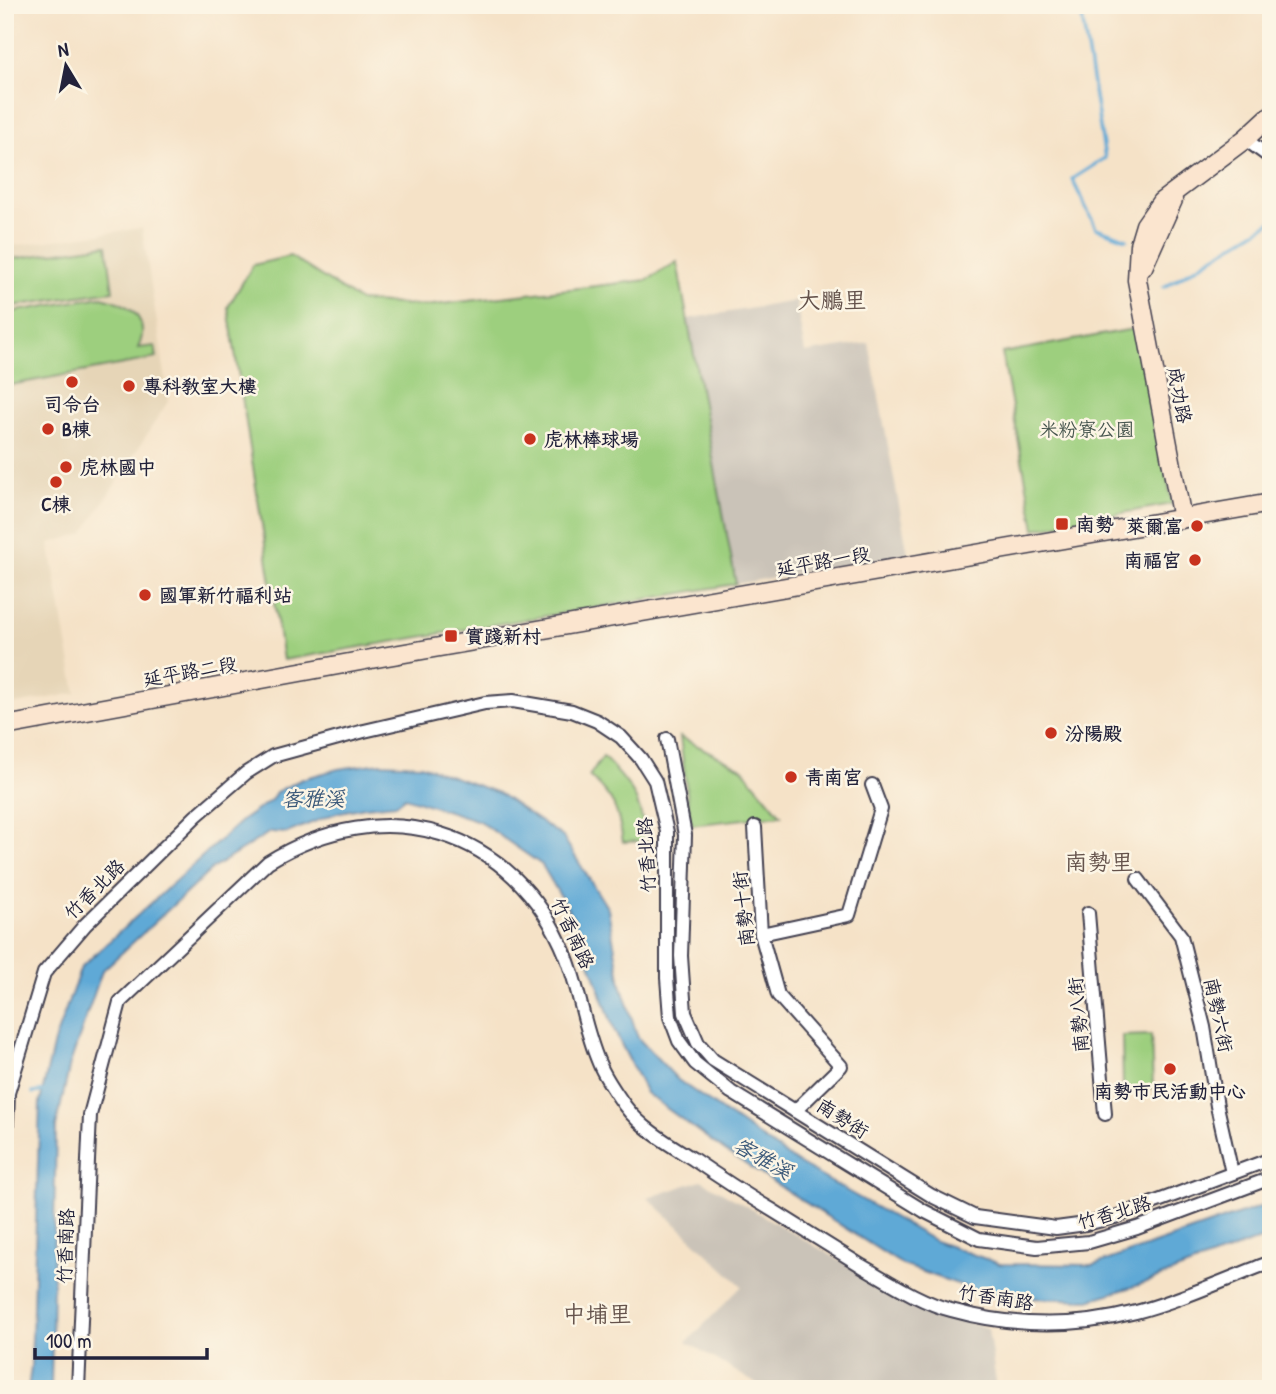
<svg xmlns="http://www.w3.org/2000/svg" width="1276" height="1394" font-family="'Patrick Hand','LXGW WenKai TC',sans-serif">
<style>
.built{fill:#e6d5b7}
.industrial{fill:#cac3b8}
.green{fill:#9dcf7e;stroke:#60785c;stroke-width:2}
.water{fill:#5fa9d6;stroke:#406688;stroke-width:2}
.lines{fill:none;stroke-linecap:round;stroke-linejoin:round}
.stream{stroke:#5fa9d6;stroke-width:3.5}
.street-casing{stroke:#423f50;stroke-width:16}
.secondary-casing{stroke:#423f50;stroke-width:21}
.street{stroke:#fff;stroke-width:12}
.secondary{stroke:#fbe5cf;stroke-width:18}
.poi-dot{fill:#c8321e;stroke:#fcf5e5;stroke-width:2.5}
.labels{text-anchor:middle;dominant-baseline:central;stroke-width:5;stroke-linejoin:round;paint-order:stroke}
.poi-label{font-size:19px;font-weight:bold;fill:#22223b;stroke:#fcf5e5;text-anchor:start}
.street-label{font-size:19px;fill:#22223b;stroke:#fcf5e5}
.park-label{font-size:19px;fill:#47564f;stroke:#fcf5e5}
.water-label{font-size:21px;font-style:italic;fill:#3a5879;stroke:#fcf5e5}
.quarter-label{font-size:23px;fill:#65534c;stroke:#fcf5e5}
</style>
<rect width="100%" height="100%" fill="#fcf5e5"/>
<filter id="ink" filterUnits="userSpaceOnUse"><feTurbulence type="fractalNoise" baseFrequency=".0143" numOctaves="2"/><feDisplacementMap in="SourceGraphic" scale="14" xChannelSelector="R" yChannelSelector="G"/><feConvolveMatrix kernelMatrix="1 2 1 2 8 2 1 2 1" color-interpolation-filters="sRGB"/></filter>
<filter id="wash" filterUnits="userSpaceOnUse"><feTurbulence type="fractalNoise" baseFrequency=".00686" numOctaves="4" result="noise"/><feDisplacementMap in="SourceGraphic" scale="28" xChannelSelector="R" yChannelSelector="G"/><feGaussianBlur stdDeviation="1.57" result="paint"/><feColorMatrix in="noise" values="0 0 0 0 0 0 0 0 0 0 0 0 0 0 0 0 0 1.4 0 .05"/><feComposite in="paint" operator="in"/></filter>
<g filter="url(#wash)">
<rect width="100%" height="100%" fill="#f5e2c7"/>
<polygon class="built" points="142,228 169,400 83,534 49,543 76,693 5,706 5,247"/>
<g class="industrial">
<polygon points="796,301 805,353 869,343 908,554 736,584 687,319"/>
<polygon points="701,1180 912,1302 988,1329 997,1389 765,1389 687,1342 742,1286 648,1198"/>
</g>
<g class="green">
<polygon points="107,245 113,291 5,307 5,260"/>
<polygon points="290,256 360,301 425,306 647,280 677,262 736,584 283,660 228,307 253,265"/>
<path d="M101 297C128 302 152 319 138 348L155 346 157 358 5 386V313Z"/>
<polygon points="1139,328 1172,504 1035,529 1002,353"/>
<polygon points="680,737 742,768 781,815 691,825"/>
<path d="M603 757C634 788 639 798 647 841L623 842C618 809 614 798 589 776Z"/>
<polygon points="1151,1035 1153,1088 1123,1088 1122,1036"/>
</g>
<polygon class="water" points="381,763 421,765 498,793 563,837 608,909 621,984 638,1038 678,1080 796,1162 935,1241 1000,1264 1094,1265 1271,1203 1271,1235 1139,1285 1089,1300 995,1297 903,1265 725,1151 646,1093 615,1032 575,921 542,865 479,821 405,797 396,804 365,807 336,813 287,833 270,832 212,869 102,971 70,1064 56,1127 51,1389 28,1389 31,1367 40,1102 54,1042 81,967 241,821 271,800 276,792 302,779 338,769"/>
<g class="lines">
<g class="stream">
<polyline points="1080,5 1105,158 1072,179 1096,228 1127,239"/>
<polyline points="1164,287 1271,222"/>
<polyline points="33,1093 45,1091"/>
</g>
</g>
</g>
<g filter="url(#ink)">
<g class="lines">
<defs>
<g id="street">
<polyline points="1245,139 1271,158"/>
<polyline points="667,739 685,835 681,956 685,1013 698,1043 713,1060 932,1196 975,1217 1056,1228 1086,1224 1115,1217 1271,1159"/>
<polyline points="755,827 761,934 778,995 841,1066 795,1111"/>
<polyline points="1138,879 1181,936 1204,1027 1217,1106 1232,1173"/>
<polyline points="1088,913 1105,1114"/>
<polyline points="761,934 849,915 881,809 872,785"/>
<polyline points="5,1181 8,1093 44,973 85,925 196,816 246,773 273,756 364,731 485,703 513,701 572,711 597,721 621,737 641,759 655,781 667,832 667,978 670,1017 679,1041 695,1063 731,1092 924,1211 979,1239 1037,1247 1089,1242 1137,1228 1271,1178"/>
<path d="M78 1389 90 1115 120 1002 268 862C383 791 514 827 566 956 580 991 584 1029 599 1063 605 1078 616 1093 625 1106 642 1129 669 1144 693 1159 719 1177 745 1194 772 1210 802 1229 832 1247 862 1266 890 1282 920 1302 951 1310 1012 1327 1075 1328 1136 1312 1179 1301 1229 1278 1271 1262"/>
</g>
<g id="secondary">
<polyline points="1143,267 1173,200"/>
<polyline points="1182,519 1137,280 1139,245 1145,225 1161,202 1245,139 1271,115"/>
<polyline points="5,726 382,657 1271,503"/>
</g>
</defs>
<use href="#street" class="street-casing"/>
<use href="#secondary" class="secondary-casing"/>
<use href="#street" class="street"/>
<use href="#secondary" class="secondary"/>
</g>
</g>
<g class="poi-dot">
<circle cx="72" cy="382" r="7"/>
<circle cx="129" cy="386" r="7"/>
<circle cx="48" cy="429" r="7"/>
<circle cx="530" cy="439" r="7"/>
<circle cx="66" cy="467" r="7"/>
<circle cx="56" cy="482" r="7"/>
<rect x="1055" y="517" width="14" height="14" rx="3.5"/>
<circle cx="1197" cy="526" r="7"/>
<circle cx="1195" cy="560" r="7"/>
<circle cx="145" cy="595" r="7"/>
<rect x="444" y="629" width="14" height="14" rx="3.5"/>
<circle cx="1051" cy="733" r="7"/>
<circle cx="791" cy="777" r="7"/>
<circle cx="1170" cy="1069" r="7"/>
</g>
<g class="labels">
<g class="poi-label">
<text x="143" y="386">專科教室大樓</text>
<text x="72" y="404" text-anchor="middle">司令台</text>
<text x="62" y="429">B棟</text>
<text x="544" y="439">虎林棒球場</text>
<text x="80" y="467">虎林國中</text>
<text x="56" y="504" text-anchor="middle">C棟</text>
<text x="1076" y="524">南勢</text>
<text x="1183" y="526" text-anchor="end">萊爾富</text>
<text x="1181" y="560" text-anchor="end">南福宮</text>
<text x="159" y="595">國軍新竹福利站</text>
<text x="465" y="636">實踐新村</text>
<text x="1065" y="733">汾陽殿</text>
<text x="805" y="777">青南宫</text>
<text x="1170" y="1091" text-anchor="middle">南勢市民活動中心</text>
</g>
<g class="street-label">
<text transform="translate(1180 395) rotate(79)">成功路</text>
<text transform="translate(823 561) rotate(-10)">延平路一段</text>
<text transform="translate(190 671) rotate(-10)">延平路二段</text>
<text transform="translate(646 855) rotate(-93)">竹香北路</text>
<text transform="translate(94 889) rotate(-45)">竹香北路</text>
<text transform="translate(743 909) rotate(-96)">南勢十街</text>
<text transform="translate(573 933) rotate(65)">竹香南路</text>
<text transform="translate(1078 1015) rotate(-95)">南勢八街</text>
<text transform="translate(1219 1015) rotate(78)">南勢六街</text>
<text transform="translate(843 1118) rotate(32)">南勢街</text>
<text transform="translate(1114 1212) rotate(-16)">竹香北路</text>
<text transform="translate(65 1246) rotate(-88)">竹香南路</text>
<text transform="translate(996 1297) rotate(9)">竹香南路</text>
</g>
<g class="park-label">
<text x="1087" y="429">米粉寮公園</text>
</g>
<g class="water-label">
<text x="313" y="798">客雅溪</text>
<text transform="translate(763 1158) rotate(29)">客雅溪</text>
</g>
<g class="quarter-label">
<text x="832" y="299">大鵬里</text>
<text x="1099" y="861">南勢里</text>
<text x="597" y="1313">中埔里</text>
</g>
</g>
<rect width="1276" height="1394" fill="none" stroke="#fcf5e5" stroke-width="28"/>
<g transform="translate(66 66) rotate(350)" stroke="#fcf5e5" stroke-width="5" paint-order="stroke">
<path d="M0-5L12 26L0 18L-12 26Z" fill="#22223b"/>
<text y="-10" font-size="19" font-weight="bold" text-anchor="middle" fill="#22223b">N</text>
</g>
<path d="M35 1348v10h172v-10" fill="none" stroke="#22223b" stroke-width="3.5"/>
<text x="46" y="1348" font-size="21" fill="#22223b" stroke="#fcf5e5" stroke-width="5" paint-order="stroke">100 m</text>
</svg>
